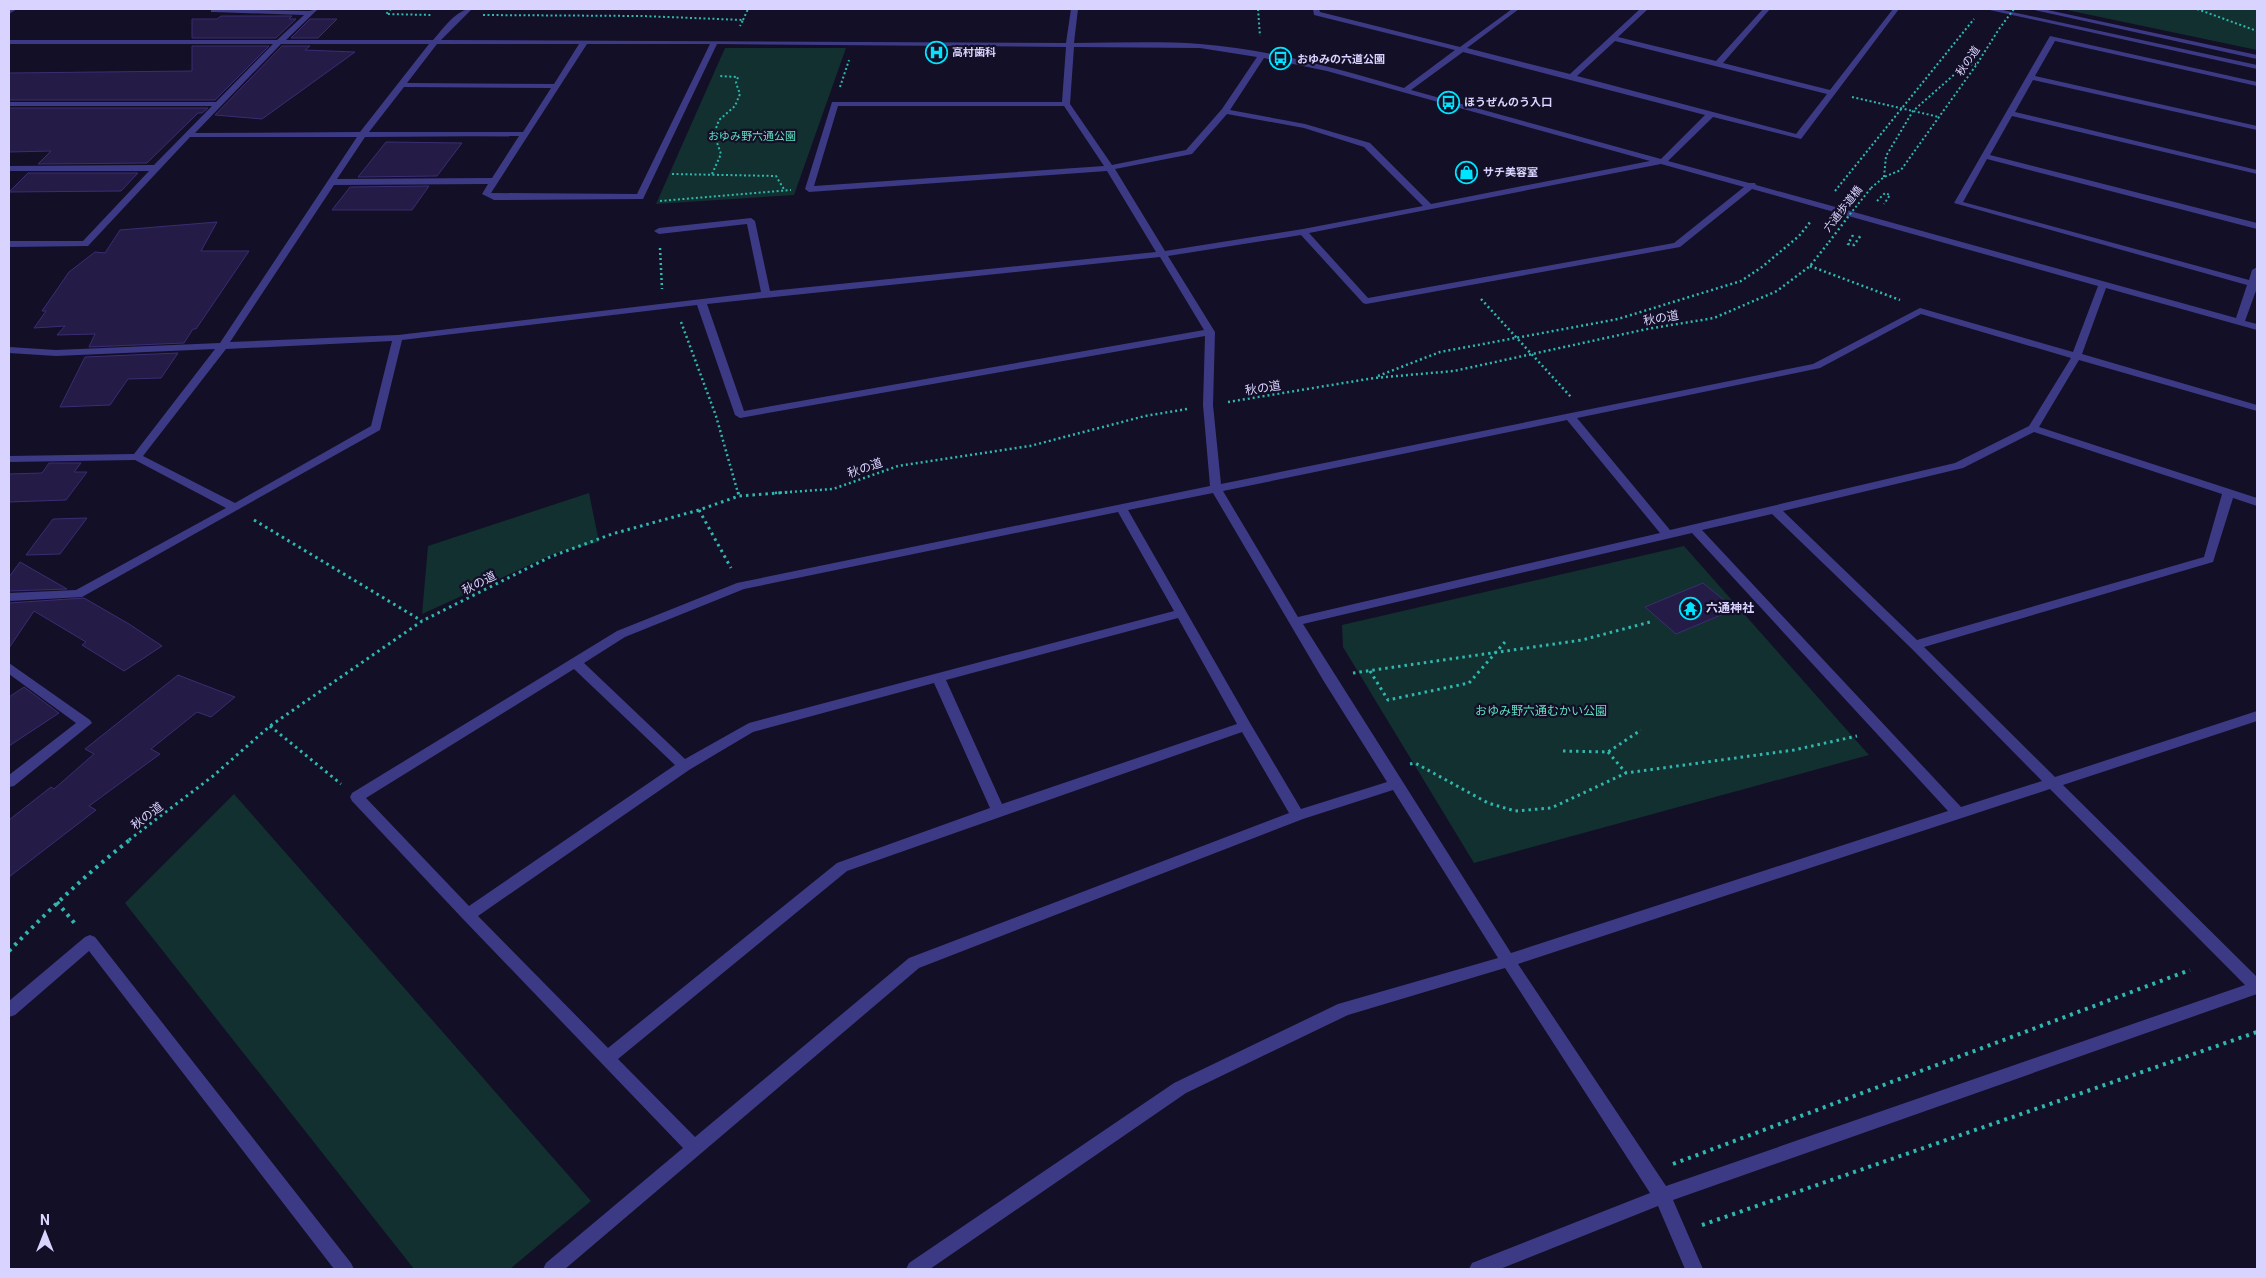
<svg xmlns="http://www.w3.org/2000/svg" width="2266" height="1278" font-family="Roboto,'Noto Sans JP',sans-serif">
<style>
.green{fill:#12302f}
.building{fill:#241b47;stroke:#3b2d73}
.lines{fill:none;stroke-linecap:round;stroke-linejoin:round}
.path-far3{stroke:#2fb8b0;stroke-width:2;stroke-dasharray:2 2.5;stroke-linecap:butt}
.path-far2{stroke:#2fb8b0;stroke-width:2.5;stroke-dasharray:2 3;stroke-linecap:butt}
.path-far1{stroke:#2fb8b0;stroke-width:3;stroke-dasharray:2.5 4;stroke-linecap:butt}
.path{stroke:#2fb8b0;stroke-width:4;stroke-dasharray:3 5;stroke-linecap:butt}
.minor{fill:#3d3a85;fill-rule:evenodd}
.path-bridge-far1{stroke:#2fb8b0;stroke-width:2;stroke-dasharray:2 2.5;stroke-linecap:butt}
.path-bridge{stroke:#2fb8b0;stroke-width:2.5;stroke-dasharray:2 3;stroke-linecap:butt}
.labels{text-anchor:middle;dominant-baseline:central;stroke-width:4.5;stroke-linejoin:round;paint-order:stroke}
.far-poi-label{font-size:11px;font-weight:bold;fill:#d9d4ff;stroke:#130f26;text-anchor:start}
.far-street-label{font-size:11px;fill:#d9d4ff;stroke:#130f26}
.far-park-label{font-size:11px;fill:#5fe0c0;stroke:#130f26}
.street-label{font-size:12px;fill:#d9d4ff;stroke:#130f26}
.poi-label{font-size:12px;font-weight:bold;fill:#d9d4ff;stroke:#130f26;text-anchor:start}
.park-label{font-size:12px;fill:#5fe0c0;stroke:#130f26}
</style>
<rect width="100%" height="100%" fill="#130f26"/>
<g class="green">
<polygon points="2062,9 2257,9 2257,50"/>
<polygon points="725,48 846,48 794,195 656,204"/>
<polygon points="589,493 599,542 556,553 422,614 428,546"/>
<polygon points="1684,546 1869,755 1474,863 1343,647 1342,625"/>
<polygon points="234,794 591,1201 510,1269 414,1269 125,903"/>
</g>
<g class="building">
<polygon points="221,16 292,16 289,19 296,19 276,38 192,38 192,19 217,19"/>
<polygon points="310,19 337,19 318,38 291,38"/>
<polygon points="192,46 269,46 215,100 9,100 9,73 192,71"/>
<polygon points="282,46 310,46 305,50 355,52 262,119 215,115"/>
<polygon points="9,108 208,108 202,113 198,113 147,163 38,164 51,151 9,152"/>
<polygon points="386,142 462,143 437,176 358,177"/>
<polygon points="28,173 138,173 121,191 9,192"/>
<polygon points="429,186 412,210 332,210 350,187"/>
<polygon points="217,222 201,251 249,251 196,329 193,329 184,343 89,347 95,334 57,335 65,326 34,328 46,311 42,311 69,272 95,252 105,253 120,230"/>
<polygon points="178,353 161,378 128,379 110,405 60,407 85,357"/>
<polygon points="49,463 81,463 74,472 87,472 66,500 9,502 9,474 42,473"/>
<polygon points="87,518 60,554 26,555 53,519"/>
<polygon points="20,562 67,589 9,591 9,577"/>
<polygon points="1703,583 1735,609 1676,634 1645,607"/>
<polygon points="84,598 129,624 162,646 124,671 82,645 86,642 34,611 9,648 9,603"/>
<polygon points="178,675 235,697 211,717 197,712 151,749 160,754 89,806 96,810 9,877 9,820 51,787 54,789 94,754 85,749"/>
<polygon points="24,687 59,713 9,746 9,697"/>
</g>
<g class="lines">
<g class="path-far3">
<polyline points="391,9 386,14 432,15"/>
<polyline points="1258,9 1260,36"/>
<polyline points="2197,9 2257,31"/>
<polyline points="483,15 642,16 743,20 740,26"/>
<polyline points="743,20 748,9"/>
<polyline points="840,87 849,60"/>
<polyline points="1852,97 1939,117"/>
<polyline points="672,174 776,176 785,191"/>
<polyline points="712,174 721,154 714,134 719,120 735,106 740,94 736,83 738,77 718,76"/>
<polyline points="1884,177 1886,156 1913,111 1965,65 1976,64"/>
<polyline points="1871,188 1884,177 1901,170 1977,64 1999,29"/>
<polyline points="1835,191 1974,19"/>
<polyline points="660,201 791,190"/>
<polyline points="1877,201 1885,193 1890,195 1884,204"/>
</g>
<g class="path-far2">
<polyline points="1853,235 1848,244 1854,245 1861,235"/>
<polyline points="660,248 662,289"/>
<polyline points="1810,266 1900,300"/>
<polyline points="1481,299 1571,397"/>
<polyline points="681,322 716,416 738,493"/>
<polyline points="1378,376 1440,352 1618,319 1741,281 1762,267 1799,236 1811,221"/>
<polyline points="1228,402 1374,378 1454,371 1647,329 1714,318 1777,291 1810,266 1829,242"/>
<polyline points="775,493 833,489 898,466 1030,446 1145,416 1187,409"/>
</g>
<g class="path-far1">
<polyline points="738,492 739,496"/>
<polyline points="699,510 731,568"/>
<polyline points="254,520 422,621"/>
<polyline points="1370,671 1388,700 1469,683 1505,642"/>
<polyline points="1353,673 1582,640 1650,622"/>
<polyline points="270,726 341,784"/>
<polyline points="1563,751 1608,752 1641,730"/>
<polyline points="1608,752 1626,773"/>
<polyline points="1410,764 1415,763 1488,803 1515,811 1551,808 1626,773 1794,750 1857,736"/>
<polyline points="129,840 213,776 270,726 422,621 550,557 612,534 699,510 739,496 792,492"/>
</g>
<g class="path">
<polyline points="57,902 76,925"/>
<path d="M9 951C48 911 87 873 131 839"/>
<polyline points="1673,1164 2190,970"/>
<polyline points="1702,1225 2257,1032"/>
</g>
<g class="minor">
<polygon points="9,9 17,9 9,14"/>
<path d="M211 9 309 11 318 9 286 40H433C444 28 456 9 472 9L441 40 1066 43 1071 9H1078L1074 43C1116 43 1158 41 1200 44 1269 49 1338 69 1404 88L1455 50 1314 15 1313 9H1319L1320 12 1460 47 1512 9H1519L1467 48 1570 74 1640 9H1648L1618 37 1716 61 1763 9H1770L1723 63 1830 90 1893 9H1899L1801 139 1713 117 1668 161 1749 183H1755L1756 185 2236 318 2247 285 1954 203 2050 36 2257 82V86L2055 41 2035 76 2257 126V130L2033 80 2015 112 2257 170V174L2012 116 1990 155 2257 223V229L1987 159 1963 202 2249 280 2252 270 2257 267V288L2245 321 2257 324V330L2106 288 2082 354 2257 405V411L2079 360 2039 427 2257 498V506L2233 498 2213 562 1924 647 2055 777 2257 711V721L2063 785 2257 977V994L1673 1200 1703 1269H1685L1658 1206 1500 1269H1469L1472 1263 1650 1193 1505 968 1348 1015 1186 1093 930 1269H906L909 1263 1174 1083 1338 1004 1498 958 1393 790 1303 819 919 968 565 1269H543L546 1263 683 1148 463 919 352 801 350 797 352 793 617 631 737 583 1210 486 1203 405 1205 336 740 418 735 415 697 305 402 340 380 430 82 597 9 601V593L76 590 226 508 135 460 9 462V456L134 454 215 349 56 356 9 353V347L56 350 220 343 357 137H190L88 246 9 247V241H83L149 171H9V166L154 165 212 106H9V102H216L273 44H9V40H277L304 15 214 12H211ZM1615 41 1827 94 1796 134 1577 76ZM281 44H429L360 132 195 133ZM437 44H579L554 84 407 83ZM587 44H710L637 194 491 193ZM717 44 1066 47 1062 102H832L805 189 809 192 1107 171 1156 252 770 291 755 221 751 218 659 228 654 231 659 234 747 224 761 292 398 335 230 342 334 185 488 184 482 194 494 200 643 199ZM1074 47 1200 48 1257 57 1222 109 1186 150 1112 165 1070 104ZM1463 52 1705 115 1661 159 1411 90ZM1264 58 1327 71 1650 161 1431 204 1370 143 1305 124 1230 110ZM404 87 551 88 523 132H369ZM838 106H1064L1104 166 814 186ZM1227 114 1304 128 1364 147 1423 206 1303 229 1165 251 1115 169 1192 154ZM519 136 492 178 337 179 365 137ZM1661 164 1744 187 1674 243 1368 298 1309 233ZM1752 189 2098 286 2073 352 1920 308 1813 364 1221 484 1213 405 1215 332 1168 256 1301 235 1363 303 1366 304 1680 247ZM1160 257 1204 330 744 411 707 304ZM1921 314 2071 358 2029 426 1955 463 1670 530 1577 418 1820 368ZM392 341 371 426 235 503 143 456 226 349ZM1567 420 1660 533 1298 617 1223 491ZM2034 432 2222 494 2204 557 1917 640 1783 511 1963 468ZM1213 493 1323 680 1387 782 1301 809 1250 723 1128 510ZM1118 512 1174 611 749 723 685 759 584 663 625 637 744 589ZM1772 514 1911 648 2042 781 1961 807 1702 530ZM1692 533 1948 811 1511 953 1303 624ZM1178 618 1237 724 1002 804 946 680ZM574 669 675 765 469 906 366 798ZM934 683 990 808 837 863 608 1048 478 916 689 770 753 732ZM1242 732 1289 813 909 958 695 1137 618 1059 847 871ZM2050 789 2245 985 1666 1186 1518 964Z"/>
<polygon points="1985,9 1998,9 2257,65 2257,69"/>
<polygon points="2030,9 2043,9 2257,55 2257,59"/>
<polygon points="9,663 90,720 92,723 14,786 9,787 9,775 76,723 9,674"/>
<polygon points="90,935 95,937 351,1263 354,1269 334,1269 89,951 15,1015 9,1017 9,1001 85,937"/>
</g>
<g class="path-bridge-far1">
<polyline points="1999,29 2014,9"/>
<polyline points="1847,218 1871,188"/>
</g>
<polyline class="path-bridge" points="1829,242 1848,217"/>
</g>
<defs>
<symbol id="hospital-ring" viewBox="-11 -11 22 22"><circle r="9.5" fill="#130f26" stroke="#00e5ff" stroke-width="1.5"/><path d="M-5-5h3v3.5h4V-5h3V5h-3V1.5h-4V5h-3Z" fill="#00e5ff"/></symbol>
<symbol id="bus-ring" viewBox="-11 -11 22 22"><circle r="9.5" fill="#130f26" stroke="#00e5ff" stroke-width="1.5"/><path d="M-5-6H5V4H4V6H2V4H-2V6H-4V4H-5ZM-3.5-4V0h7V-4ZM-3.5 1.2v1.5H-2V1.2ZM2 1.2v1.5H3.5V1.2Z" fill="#00e5ff"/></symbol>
<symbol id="shop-ring" viewBox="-11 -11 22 22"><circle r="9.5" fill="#130f26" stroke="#00e5ff" stroke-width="1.5"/><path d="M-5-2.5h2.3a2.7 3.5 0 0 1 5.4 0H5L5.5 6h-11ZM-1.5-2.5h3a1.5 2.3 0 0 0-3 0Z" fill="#00e5ff"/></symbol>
<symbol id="temple-ring" viewBox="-11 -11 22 22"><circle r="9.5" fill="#130f26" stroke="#00e5ff" stroke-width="1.5"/><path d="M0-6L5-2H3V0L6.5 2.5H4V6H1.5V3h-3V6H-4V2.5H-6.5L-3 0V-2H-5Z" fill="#00e5ff"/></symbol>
</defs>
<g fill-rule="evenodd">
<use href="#hospital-ring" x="924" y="40" width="25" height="25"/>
<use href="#bus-ring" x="1268" y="46" width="25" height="25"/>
<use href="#bus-ring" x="1436" y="90" width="25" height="25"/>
<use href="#shop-ring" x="1454" y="160" width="25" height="25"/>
<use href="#temple-ring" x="1678" y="596" width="25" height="25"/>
</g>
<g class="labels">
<g class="far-poi-label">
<text x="952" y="52">高村歯科</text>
<text x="1297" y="59">おゆみの六道公園</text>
<text x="1464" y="102">ほうぜんのう入口</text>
<text x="1483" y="172">サチ美容室</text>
</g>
<g class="far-street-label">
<text transform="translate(1968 61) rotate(-56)">秋の道</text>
<text transform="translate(1843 209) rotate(-52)">六通歩道橋</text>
</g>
<g class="far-park-label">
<text x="752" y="136">おゆみ野六通公園</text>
</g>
<g class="street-label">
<text transform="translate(1661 318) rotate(-10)">秋の道</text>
<text transform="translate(1263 388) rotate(-9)">秋の道</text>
<text transform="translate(865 468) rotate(-19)">秋の道</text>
<text transform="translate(479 583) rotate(-27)">秋の道</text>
<text transform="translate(147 816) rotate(-37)">秋の道</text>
</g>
<g class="poi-label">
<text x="1706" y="608">六通神社</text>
</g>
<g class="park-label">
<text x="1541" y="711">おゆみ野六通むかい公園</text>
</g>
</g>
<rect width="2266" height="1278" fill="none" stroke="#d9d4ff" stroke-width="20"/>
<g transform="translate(45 1233)" stroke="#130f26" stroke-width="4" paint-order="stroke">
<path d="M0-4L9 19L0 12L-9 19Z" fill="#d9d4ff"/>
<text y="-8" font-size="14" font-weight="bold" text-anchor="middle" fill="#d9d4ff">N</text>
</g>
</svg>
